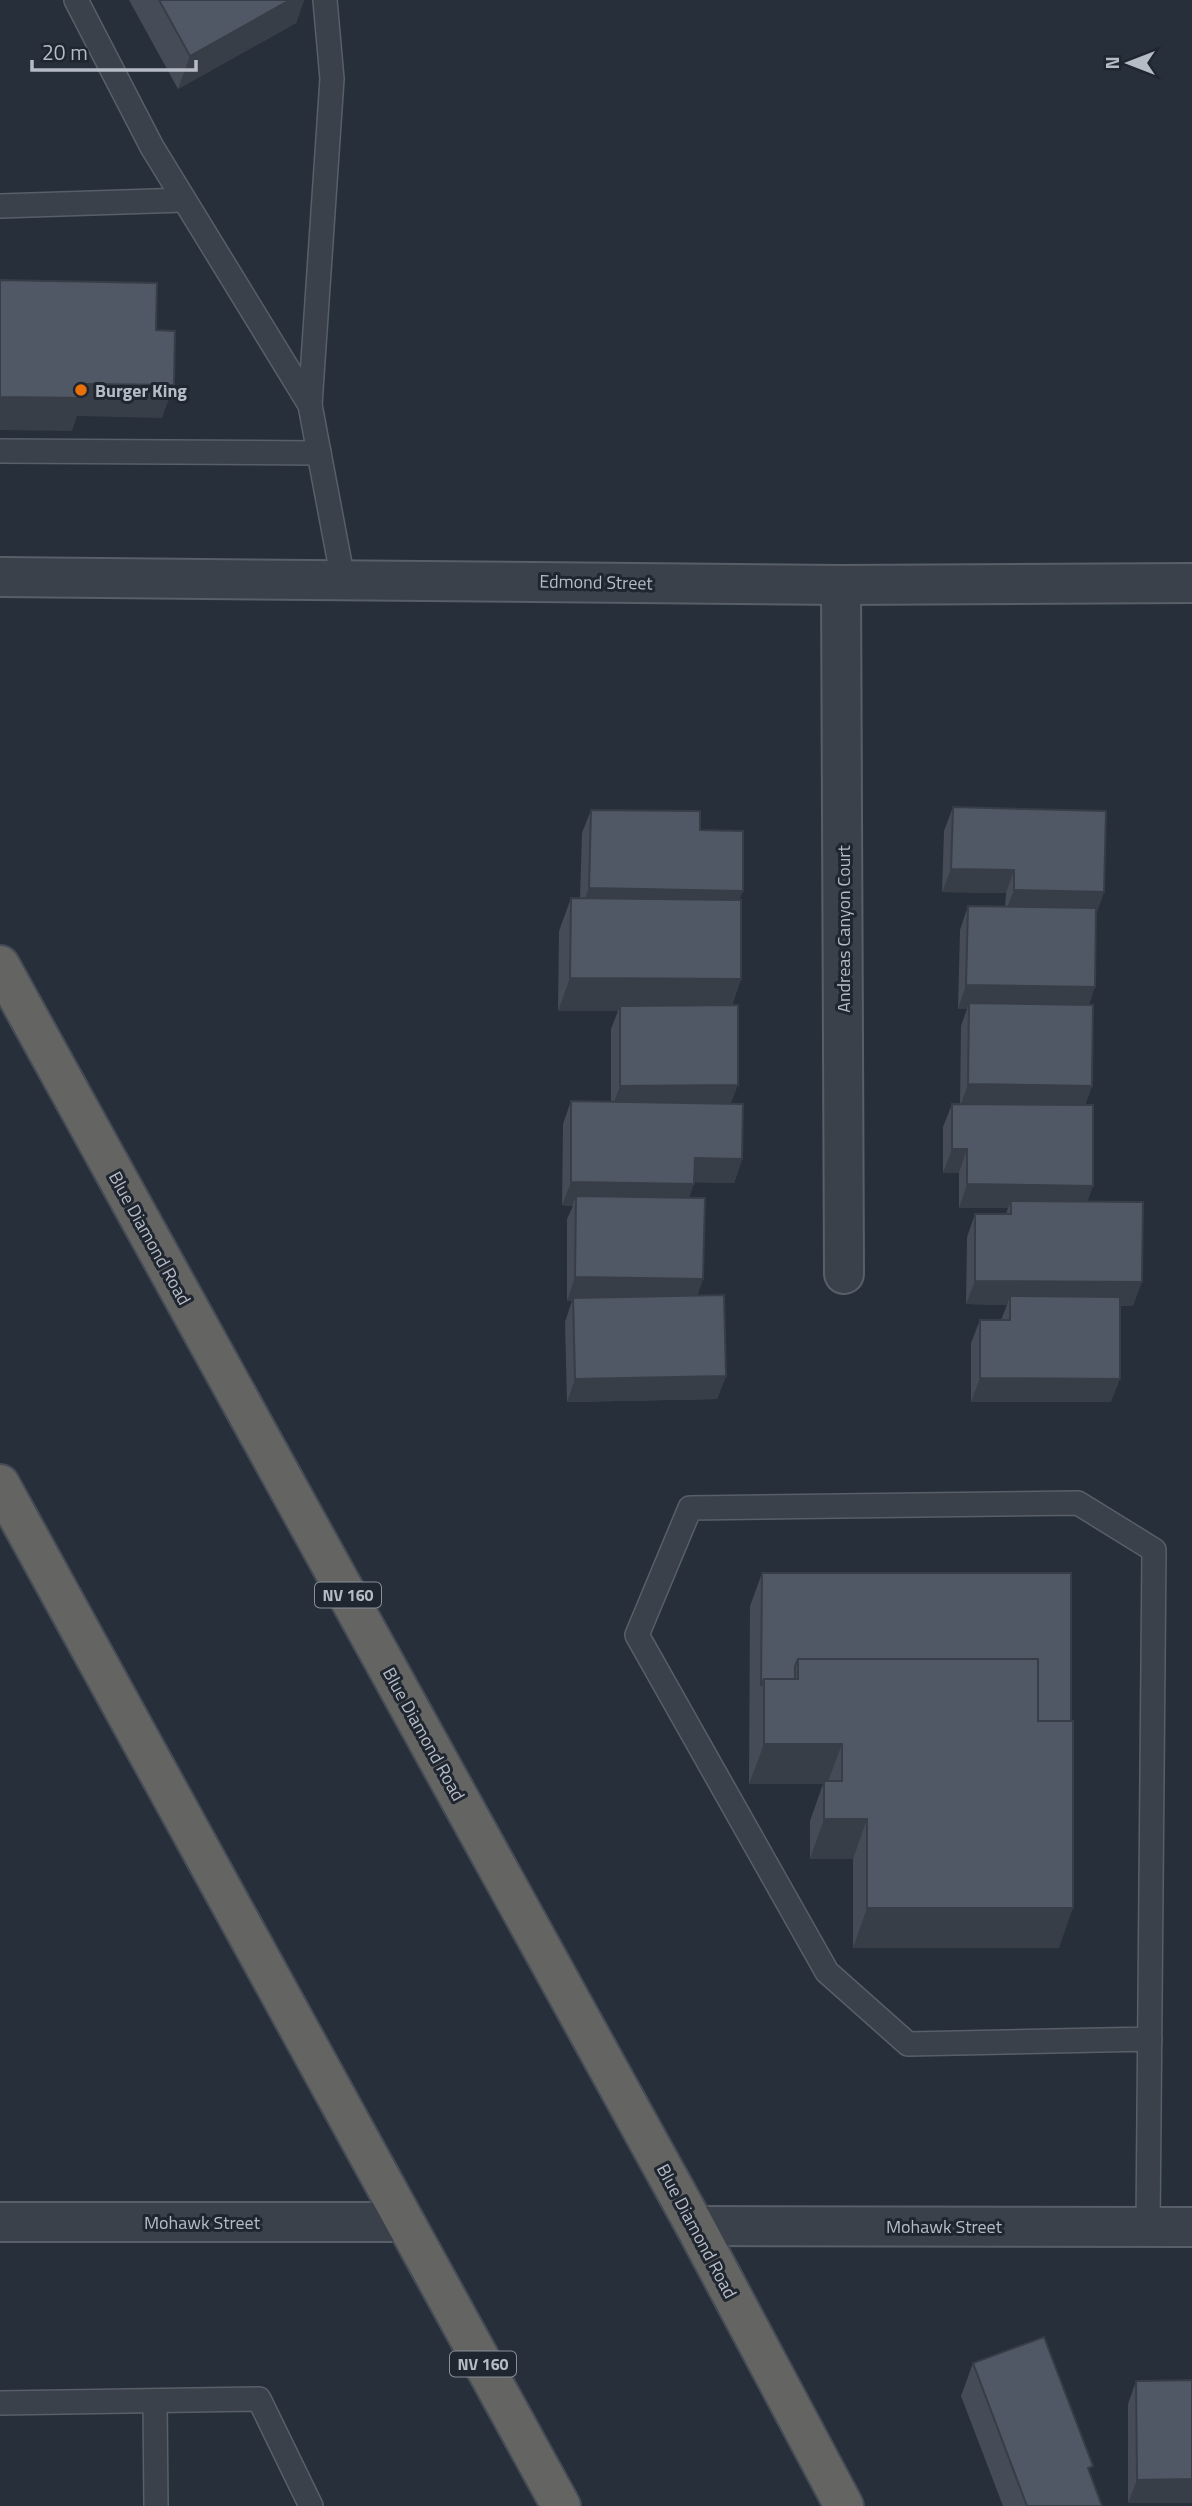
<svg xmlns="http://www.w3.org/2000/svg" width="1192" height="2506" font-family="'Titillium Web',sans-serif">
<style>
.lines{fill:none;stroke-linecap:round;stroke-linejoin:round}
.service-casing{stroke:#585f69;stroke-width:26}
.minor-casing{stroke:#585f69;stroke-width:42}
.tertiary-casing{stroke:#585f69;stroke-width:42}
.trunk-casing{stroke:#454c56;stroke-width:42}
.service{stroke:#3a414b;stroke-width:23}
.minor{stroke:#3a414b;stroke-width:38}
.tertiary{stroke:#3a414b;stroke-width:38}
.trunk{stroke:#646462;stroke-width:38}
.wall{fill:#454c57}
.shaded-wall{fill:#383e47}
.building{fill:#505865;stroke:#383e47;stroke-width:2}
.food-dot{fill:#e8710a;stroke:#1f2630;stroke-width:2.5}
.labels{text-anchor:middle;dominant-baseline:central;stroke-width:6;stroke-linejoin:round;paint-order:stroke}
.shield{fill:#1f2630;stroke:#898f99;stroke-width:2}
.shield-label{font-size:16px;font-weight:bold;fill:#b6bcc6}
.poi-label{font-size:18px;font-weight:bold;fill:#b6bcc6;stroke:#1f2630;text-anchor:start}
.street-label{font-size:18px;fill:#b6bcc6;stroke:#1f2630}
</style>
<rect width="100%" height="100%" fill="#272f3b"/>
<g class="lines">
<defs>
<g id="service">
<polyline points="76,0 152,147 310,405 343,580"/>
<polyline points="0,206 184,200"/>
<polyline points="310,405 332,79 325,0"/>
<polyline points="0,451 319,453"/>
<polyline points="1148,2227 1154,1550 1078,1503 690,1508 637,1635 827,1972 908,2044 1150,2039"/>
<polyline points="155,2401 156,2506"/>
<polyline points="0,2403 259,2399 311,2506"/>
</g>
<g id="minor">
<polyline points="841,585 844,1274"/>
<polyline points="0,2222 405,2222"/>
<polyline points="695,2226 1192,2227"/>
</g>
<polyline id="tertiary" points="0,577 841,585 1192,583"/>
<g id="trunk">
<polyline points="0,965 695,2226 844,2506"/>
<polyline points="0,1484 561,2506"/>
</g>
</defs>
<use href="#service" class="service-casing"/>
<use href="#minor" class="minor-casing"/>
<use href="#tertiary" class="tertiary-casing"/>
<use href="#trunk" class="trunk-casing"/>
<use href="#service" class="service"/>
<use href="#minor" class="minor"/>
<use href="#tertiary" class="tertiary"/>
<use href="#trunk" class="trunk"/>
</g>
<g class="wall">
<polygon points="129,0 304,0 296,23 178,89"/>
<polygon points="953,807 1096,915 1089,1005 1092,1086 1085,1105 1088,1202 1133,1306 1120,1306 1111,1402 971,1402 971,1343 980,1320 1001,1320 1007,1305 966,1304 967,1237 975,1214 1006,1214 1008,1208 959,1208 959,1173 943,1173 943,1127 952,1104 960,1104 961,1026 967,1009 958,1009 960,930 968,906 1005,907 1006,893 942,892 944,831"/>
<polygon points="591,810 700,830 739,900 741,979 732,1005 731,1104 742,1159 734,1183 694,1182 689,1198 697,1296 726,1376 717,1399 567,1402 565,1322 572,1301 567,1301 567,1219 573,1206 562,1205 563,1124 571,1101 611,1101 611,1029 618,1011 558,1011 559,931 571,898 580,898 582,833"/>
<polygon points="762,1573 1059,1948 853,1948 853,1859 810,1859 810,1821 823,1784 749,1784 750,1606"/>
<polygon points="973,2363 1090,2474 1102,2506 1003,2506 961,2396"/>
<polygon points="1192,2380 1128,2503 1128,2404 1136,2381"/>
</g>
<g class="shaded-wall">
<polygon points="290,0 304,0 296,23 178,89 190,56"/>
<polygon points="84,384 174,385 162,418 77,416 72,431 0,430 0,397"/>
<polygon points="951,869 1014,870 1006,893 942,892"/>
<polygon points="589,888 743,891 734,914 580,912"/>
<polygon points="1014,890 1104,892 1096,916 1005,913"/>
<polygon points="570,978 741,979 729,1012 620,1006 618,1011 558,1011"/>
<polygon points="966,985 1095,987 1087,1011 969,1003 967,1009 958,1009"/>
<polygon points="968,1084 1092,1086 1083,1110 960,1107"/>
<polygon points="738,1085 729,1108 611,1110 620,1086"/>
<polygon points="952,1149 967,1149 959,1173 943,1173"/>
<polygon points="695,1158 742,1159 734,1183 686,1182"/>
<polygon points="571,1182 694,1184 685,1208 576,1196 572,1206 562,1205"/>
<polygon points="967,1184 1093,1186 1085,1209 1011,1201 1008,1208 959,1208"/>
<polygon points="575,1277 703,1279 695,1303 573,1298 572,1301 567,1301"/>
<polygon points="975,1281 1142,1282 1133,1306 1010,1305 1010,1296 1007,1305 966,1304"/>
<polygon points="726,1376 717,1399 567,1402 575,1379"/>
<polygon points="980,1378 1120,1379 1111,1402 971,1402"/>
<polygon points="764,1744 842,1744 827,1784 824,1781 823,1784 749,1784"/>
<polygon points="824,1819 867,1819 853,1859 810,1859"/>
<polygon points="867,1908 1073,1908 1059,1948 853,1948"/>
<polygon points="1192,2479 1192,2503 1128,2503 1137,2480"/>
</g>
<g class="building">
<polygon points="159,0 290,0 190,56"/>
<polygon points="0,280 157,283 156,330 175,331 174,385 84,384 84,398 0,397"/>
<polygon points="953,807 1106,811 1104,892 1014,890 1014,870 951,869"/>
<polygon points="591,810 700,811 700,830 743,831 743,891 589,888"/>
<polygon points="571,898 741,900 741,979 570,978"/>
<polygon points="968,906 1096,908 1095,987 966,985"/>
<polygon points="969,1003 1093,1005 1092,1086 968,1084"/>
<polygon points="738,1005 738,1085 620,1086 620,1006"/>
<polygon points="571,1101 743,1104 742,1159 695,1158 694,1184 571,1182"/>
<polygon points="952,1104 1093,1105 1093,1186 967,1184 967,1149 952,1149"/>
<polygon points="576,1196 705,1198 703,1279 575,1277"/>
<polygon points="1011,1201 1143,1202 1142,1282 975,1281 975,1214 1011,1214"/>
<polygon points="724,1295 726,1376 575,1379 573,1298"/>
<polygon points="1010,1296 1120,1297 1120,1379 980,1378 980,1320 1010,1320"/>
<polygon points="762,1573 1071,1573 1071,1721 1038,1721 1038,1659 798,1659 795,1666 795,1679 764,1679 761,1686"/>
<polygon points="798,1659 1038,1659 1038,1721 1073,1721 1073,1908 867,1908 867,1819 824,1819 824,1781 842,1781 842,1744 764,1744 764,1679 798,1679"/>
<polygon points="1044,2337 1093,2466 1088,2468 1102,2506 1027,2506 973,2363"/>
<polygon points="1192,2380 1192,2479 1137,2480 1136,2381"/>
</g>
<circle class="food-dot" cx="81" cy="390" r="7"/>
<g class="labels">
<g class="shield">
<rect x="315" y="1582.5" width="66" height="25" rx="5"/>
<rect x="450" y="2351.5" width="66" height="25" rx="5"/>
</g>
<g class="shield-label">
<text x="348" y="1595">NV 160</text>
<text x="483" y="2364">NV 160</text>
</g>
<g class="poi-label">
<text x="95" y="390">Burger King</text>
</g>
<g class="street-label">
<text transform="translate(596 582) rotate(1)">Edmond Street</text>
<text transform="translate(843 929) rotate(-90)">Andreas Canyon Court</text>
<text transform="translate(150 1238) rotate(61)">Blue Diamond Road</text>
<text transform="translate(424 1734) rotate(61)">Blue Diamond Road</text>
<text x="202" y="2222">Mohawk Street</text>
<text x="944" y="2226">Mohawk Street</text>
<text transform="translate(697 2231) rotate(62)">Blue Diamond Road</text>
</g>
</g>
<g transform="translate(1129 63) rotate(270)" stroke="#1f2630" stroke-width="5" paint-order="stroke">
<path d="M0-5L12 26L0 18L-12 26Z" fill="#b6bcc6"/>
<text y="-10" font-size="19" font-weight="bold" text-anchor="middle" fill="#b6bcc6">N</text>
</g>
<path d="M32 60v10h164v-10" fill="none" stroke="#b6bcc6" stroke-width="3.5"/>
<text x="42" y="60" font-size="21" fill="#b6bcc6" stroke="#1f2630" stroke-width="5" paint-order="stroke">20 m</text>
</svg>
